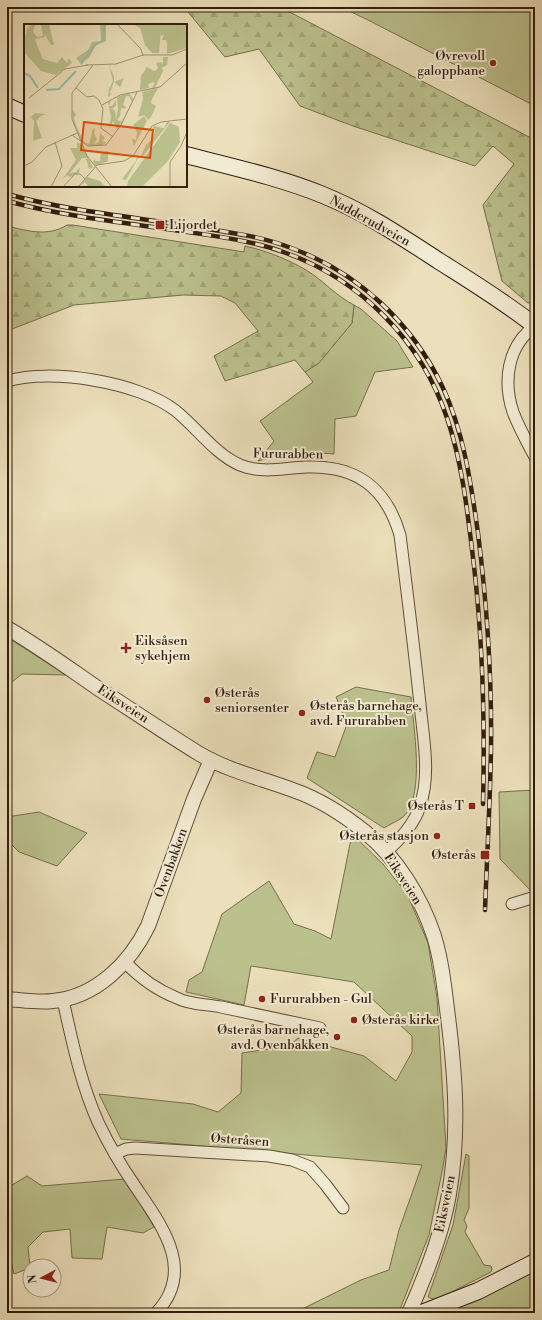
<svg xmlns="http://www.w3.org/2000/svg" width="542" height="1320" font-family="'Libre Bodoni',serif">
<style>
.green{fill:#bbc18d;stroke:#766f4d}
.forest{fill:url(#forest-firs);stroke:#766f4d}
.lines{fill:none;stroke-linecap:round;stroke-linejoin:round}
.minor-casing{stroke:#604e38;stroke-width:13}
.tertiary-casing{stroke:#604e38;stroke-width:16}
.secondary-casing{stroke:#321d0d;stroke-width:18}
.minor{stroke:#f2ebd3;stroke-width:11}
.tertiary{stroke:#f2ebd3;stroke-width:14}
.secondary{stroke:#f2ebd3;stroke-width:16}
.rail-casing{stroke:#321d0d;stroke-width:4.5}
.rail{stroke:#f2ebd3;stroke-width:3;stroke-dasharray:9;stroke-linecap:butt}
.poi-dot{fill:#8f2418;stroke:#f2ebd3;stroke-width:1.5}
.labels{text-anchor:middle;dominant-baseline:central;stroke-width:4;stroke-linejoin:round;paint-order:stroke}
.poi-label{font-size:13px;fill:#321d0d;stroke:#f2ebd3;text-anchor:start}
.street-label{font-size:13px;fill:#321d0d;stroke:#f2ebd3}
.inset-river{fill:none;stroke:#98bdae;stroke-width:2}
.inset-road{fill:none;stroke:#a19275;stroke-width:1}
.view{fill:#d6530c;fill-opacity:0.15;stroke:#d6530c;stroke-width:2}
.inset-edge{fill:none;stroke:#321d0d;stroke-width:2}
</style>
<defs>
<pattern id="forest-firs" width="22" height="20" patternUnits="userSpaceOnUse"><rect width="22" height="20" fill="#bbc18d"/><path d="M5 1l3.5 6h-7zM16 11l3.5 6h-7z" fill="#a1a578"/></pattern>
</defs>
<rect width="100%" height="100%" fill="#ebe0bb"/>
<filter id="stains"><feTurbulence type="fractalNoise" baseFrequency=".005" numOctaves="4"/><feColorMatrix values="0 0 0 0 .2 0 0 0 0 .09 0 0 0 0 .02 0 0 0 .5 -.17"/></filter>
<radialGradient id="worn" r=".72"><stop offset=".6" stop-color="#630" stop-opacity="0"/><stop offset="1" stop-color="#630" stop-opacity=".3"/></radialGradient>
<g class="green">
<polygon points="341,7 535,7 535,106 368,20"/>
<polygon points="354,305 361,309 397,341 413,367 375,372 356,416 335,419 334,454 293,451 258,461 274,441 260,421 313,382 305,372 319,362 352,323"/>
<polygon points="7,637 66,675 22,674 7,686"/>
<path d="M356 687 411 697C413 724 426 797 403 817 398 821 390 824 384 828L307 778 317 752 335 757 347 724 336 697Z"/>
<polygon points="535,790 535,917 531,891 500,859 499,792"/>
<polygon points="39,812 87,833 57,866 19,852 7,840 7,815 13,816"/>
<polygon points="352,834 383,864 407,894 428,943 437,998 446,1148 443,1167 429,1235 399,1312 396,1313 294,1313 361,1280 389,1270 399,1230 422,1165 121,1139 99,1094 193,1104 218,1112 241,1093 242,1053 289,1046 298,1038 364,1056 396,1081 412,1052 412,1036 354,982 251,966 244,1005 186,992 189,980 202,972 222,914 269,881 294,924 315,931 331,939"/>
<polygon points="466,1154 469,1156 469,1208 464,1220 467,1226 465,1232 484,1265 491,1266 492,1269 491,1272 436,1300 428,1297 453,1225"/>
<polygon points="27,1176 42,1186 125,1179 154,1227 143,1233 107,1227 102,1259 72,1258 70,1229 43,1232 28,1247 30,1268 14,1274 7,1244 7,1188"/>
<polygon points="535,1268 535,1313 441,1313"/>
</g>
<g class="forest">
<polygon points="184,7 280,7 531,138 535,152 535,302 528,303 502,281 483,205 514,164 493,146 475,166 353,126 300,106 259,49 225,57"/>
<path d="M67 225H73L244 252 245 246C267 251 287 259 306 270 323 280 336 296 354 305L352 323 319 363 305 372 295 360 225 381 214 356 258 331 235 303 221 296 183 295 74 305 7 331V226C28 231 48 237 67 225Z"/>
</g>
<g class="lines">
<defs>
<g id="minor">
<path d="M535 326C507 346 503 382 513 412 519 428 527 442 535 457"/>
<path d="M7 381C52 368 139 382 176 411 197 428 215 454 240 465 261 474 285 468 306 467 356 465 386 487 400 535 407 591 414 647 420 704 423 737 431 774 420 806 414 825 400 839 386 852"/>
<polyline points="512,904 535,897"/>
<path d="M125 962C139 977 157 990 177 998 190 1005 207 1004 221 1007 254 1014 287 1021 320 1028"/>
<path d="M63 1000C72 1041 81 1084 98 1122 108 1143 120 1164 133 1183 159 1222 198 1269 156 1313"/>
<polyline points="115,1154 126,1149 135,1148 269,1156 292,1160 310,1167 325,1184 343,1208"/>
</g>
<g id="tertiary">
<path d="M7 628C38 646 67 667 96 687 130 709 164 732 198 753 228 771 261 778 293 790 319 799 344 815 365 832 397 858 421 897 434 936 441 959 444 984 447 1009 455 1071 460 1131 449 1194 442 1235 426 1275 409 1313"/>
<path d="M7 999C22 1000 38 1003 53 1001 96 997 130 963 148 926L194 799 211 760"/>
</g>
<g id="secondary">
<polyline points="7,106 25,114"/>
<path d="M186 155C232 167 279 177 323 195 365 212 402 237 439 261 472 282 505 302 535 326"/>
<polyline points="422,1313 478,1291 535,1262"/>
</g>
</defs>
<use href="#minor" class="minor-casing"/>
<use href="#tertiary" class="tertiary-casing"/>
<use href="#secondary" class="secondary-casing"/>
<use href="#minor" class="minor"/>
<use href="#tertiary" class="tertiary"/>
<use href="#secondary" class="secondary"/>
<defs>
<g id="rail">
<path d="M7 194C68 211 133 217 195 227 227 232 261 236 291 248 358 272 413 324 443 388 464 433 471 484 478 533 487 605 492 677 491 750 490 803 487 857 485 910"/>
<path d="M7 201C66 217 127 223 188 232 221 237 254 241 286 253 361 280 422 342 447 418 463 465 468 517 474 566 483 645 485 725 483 804"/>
</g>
</defs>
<use href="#rail" class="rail-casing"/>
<use href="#rail" class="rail"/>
</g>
<g class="poi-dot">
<circle cx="493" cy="63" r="4"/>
<rect x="155" y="220" width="10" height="10" rx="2"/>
<path d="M124 642h4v4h4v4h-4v4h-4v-4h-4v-4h4z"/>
<circle cx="207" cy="700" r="4"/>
<circle cx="302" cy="713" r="4"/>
<rect x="468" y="802" width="8" height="8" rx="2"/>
<circle cx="437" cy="836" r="4"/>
<rect x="480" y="850" width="10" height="10" rx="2"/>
<circle cx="262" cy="999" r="4"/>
<circle cx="354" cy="1020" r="4"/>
<circle cx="337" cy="1037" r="4"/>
</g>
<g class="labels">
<g class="poi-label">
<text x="485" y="56" text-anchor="end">Øvrevoll<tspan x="485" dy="15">galoppbane</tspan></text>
<text x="169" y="225">Lijordet</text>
<text x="135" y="641">Eiksåsen<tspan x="135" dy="15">sykehjem</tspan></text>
<text x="215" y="693">Østerås<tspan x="215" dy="15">seniorsenter</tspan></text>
<text x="310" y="706">Østerås barnehage,<tspan x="310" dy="15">avd. Fururabben</tspan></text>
<text x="464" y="806" text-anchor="end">Østerås T</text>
<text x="429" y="836" text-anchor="end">Østerås stasjon</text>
<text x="476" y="855" text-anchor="end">Østerås</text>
<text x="270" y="999">Fururabben - Gul</text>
<text x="362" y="1020">Østerås kirke</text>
<text x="329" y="1030" text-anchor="end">Østerås barnehage,<tspan x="329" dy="15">avd. Ovenbakken</tspan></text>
</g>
<g class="street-label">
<text transform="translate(370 221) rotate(29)">Nadderudveien</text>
<text transform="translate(288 454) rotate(1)">Fururabben</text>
<text transform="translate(123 704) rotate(33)">Eiksveien</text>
<text transform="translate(171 863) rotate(-70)">Ovenbakken</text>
<text transform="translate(403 879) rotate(57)">Eiksveien</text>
<text transform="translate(240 1140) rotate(4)">Østeråsen</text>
<text transform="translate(445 1204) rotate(-78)">Eiksveien</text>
</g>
</g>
<g transform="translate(24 24)">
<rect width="163" height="163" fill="#ebe0bb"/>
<path d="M8 0H11L9 8 13 13 19 12 17 0H25L30 21H27L20 9 21 13 11 15 13 23 7 17 6 25 0 14V7L2 12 3 5ZM82 0V17L72 21 65 34 56 39 52 34 64 26 68 18 77 17 76 1ZM109 0H163V24L143 30V20L142 16H138L140 10 137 12V6L135 29H128L121 21 116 4ZM85 42 90 52V58L100 54 96 63 90 58 86 68 87 71 84 73 85 65 89 57ZM123 43 130 47 138 44 139 47 131 64H128L131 59 129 58 124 60 125 64 116 66 117 52ZM105 69 109 75 108 78 105 72H102L99 81 102 83 101 85 97 84 96 92 93 96 97 98 99 94 98 98 93 105 89 97 85 105 87 93 84 78 87 76 85 82H88L92 76V82L88 85 91 87 92 95 94 85 93 73ZM48 86 52 90 50 94 52 101 60 118 65 120 69 105 71 104 70 110 73 115 70 120 75 118 76 109 81 114 78 117 83 119 74 122H66L58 118 50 101ZM146 99 155 103 156 118 144 137 118 163H103L104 157ZM53 118 57 120 69 143 65 145 62 134H58L46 149 52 148 56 143 55 149 46 153 43 151 38 156 52 136 46 124H53ZM84 127V137L71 142 69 137 72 135 71 137H76L77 128Z" fill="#bbc18d"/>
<path d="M0 14 3 15 6 24 7 16 12 19 19 35 33 39 38 33 43 39 45 34 48 39 32 51 17 47 0 28ZM139 33H144L143 41 131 48 132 58H129L126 52 134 44 132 39 136 38 139 40ZM134 64 128 75 127 79 132 82 127 93 124 96 120 91 114 93 119 75 118 68ZM11 89 22 90 17 92 12 97 18 114 9 117 10 97 7 93ZM120 92 123 97 110 122 108 115 112 116 113 108 109 101ZM143 98H146L118 133 114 134 102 156 98 155 112 137 113 133 110 132H117L122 121 128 115 131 107 129 102 140 104ZM63 153 76 157 82 163H64L61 158 55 163Z" fill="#bbc18d"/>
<path class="inset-river" d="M57 40 71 21 80 16V0M0 49 6 52 14 64M22 66 35 65 52 47"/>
<path class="inset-road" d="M93 0 117 25 119 32M62 41 92 40 119 31H148L163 25M69 41 48 69V95L63 132 88 163M52 64 63 73 70 72 75 76 79 85 77 104 88 112M5 74 41 45 64 41M78 81 96 71 136 63 163 39M48 111 64 122 82 121 97 101 113 68M0 142 8 138 22 123 53 109M27 163 38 142 31 118M39 163 51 150H56L61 155M54 163 73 141 100 137 109 132 128 102 137 98 163 95M146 163V138L157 122 163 108"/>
<path class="view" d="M60 98 129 106 126 134 57 126Z"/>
<rect width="163" height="163" class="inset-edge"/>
</g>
<rect width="542" height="1320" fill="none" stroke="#ebe0bb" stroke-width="24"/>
<rect x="8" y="8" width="526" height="1304" fill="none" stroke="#321d0d" stroke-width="2"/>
<rect x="12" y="12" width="518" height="1296" fill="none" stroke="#321d0d"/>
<g transform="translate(42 1278) rotate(263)"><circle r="19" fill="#f2ebd3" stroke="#a59984"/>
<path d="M0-3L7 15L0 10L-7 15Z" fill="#8f2418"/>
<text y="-6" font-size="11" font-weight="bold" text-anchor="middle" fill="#321d0d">N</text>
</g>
<rect width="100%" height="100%" filter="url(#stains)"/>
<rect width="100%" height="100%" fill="url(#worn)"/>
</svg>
